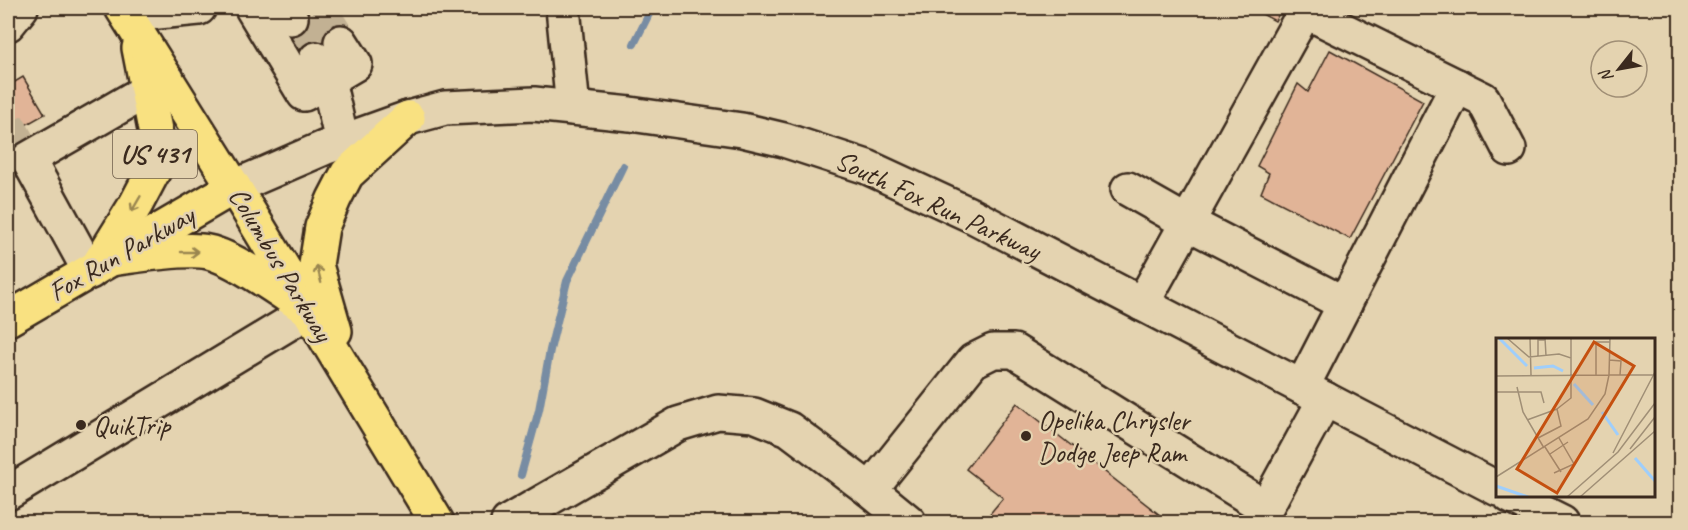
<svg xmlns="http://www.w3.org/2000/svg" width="1688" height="530" font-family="Caveat,sans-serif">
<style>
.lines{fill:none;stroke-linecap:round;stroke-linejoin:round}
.stream{stroke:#778ca3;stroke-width:8}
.building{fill:#e1b497;stroke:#3b2a1e;stroke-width:1.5}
.minor-tunnel{stroke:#c2b193;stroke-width:33;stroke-dasharray:33 16;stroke-linecap:butt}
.minor-casing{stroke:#3b2a1e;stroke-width:38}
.major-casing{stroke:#3b2a1e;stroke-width:38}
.highway-casing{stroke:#3b2a1e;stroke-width:38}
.minor{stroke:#e4d3b0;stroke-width:33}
.major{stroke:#f9e181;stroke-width:33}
.highway{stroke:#f9e181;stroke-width:33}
.oneway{stroke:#9a8650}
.poi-dot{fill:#3b2a1e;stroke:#e4d3b0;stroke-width:2}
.labels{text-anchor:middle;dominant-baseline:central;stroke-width:5;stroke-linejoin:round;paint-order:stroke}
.shield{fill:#e4d3b0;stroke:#6e5d4a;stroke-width:1.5}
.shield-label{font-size:27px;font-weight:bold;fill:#3b2a1e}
.street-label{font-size:28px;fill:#3b2a1e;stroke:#e4d3b0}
.poi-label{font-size:28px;fill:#3b2a1e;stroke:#e4d3b0;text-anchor:start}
.inset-river{fill:none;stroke:#9fcefb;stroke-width:3}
.inset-road{fill:none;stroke:#a08f76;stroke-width:1.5}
.view{fill:#c55010;fill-opacity:0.15;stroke:#c55010;stroke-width:3}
.inset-edge{fill:none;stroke:#3b2a1e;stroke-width:3}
</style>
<rect width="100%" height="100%" fill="#e4d3b0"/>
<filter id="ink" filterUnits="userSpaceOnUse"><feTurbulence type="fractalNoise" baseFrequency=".0167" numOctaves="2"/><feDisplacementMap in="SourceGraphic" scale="12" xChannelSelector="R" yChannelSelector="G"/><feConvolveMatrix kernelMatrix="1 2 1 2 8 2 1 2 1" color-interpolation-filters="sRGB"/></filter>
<g filter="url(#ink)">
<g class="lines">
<g class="stream">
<polyline points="634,44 652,8"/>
<polyline points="521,475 539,410 550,350 567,281 623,166"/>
</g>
</g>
<g class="building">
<polygon points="1251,8 1282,8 1275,21"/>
<polygon points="1330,50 1423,101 1350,239 1261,193 1269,173 1257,166 1298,84 1308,92"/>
<polygon points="23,77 45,114 8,135 8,86"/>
<polygon points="1017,403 1165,519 1162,522 983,522 1003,498 966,469"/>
</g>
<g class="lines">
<g class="minor-tunnel">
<polyline points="320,8 341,42"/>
<polyline points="291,18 316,59"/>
<polyline points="8,124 28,159"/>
</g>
<defs>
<g id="minor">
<polyline points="252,8 304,94 355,64 341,42"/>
<polyline points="284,8 291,18"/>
<polyline points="563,8 573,108"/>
<polyline points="127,15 199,8"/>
<polyline points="8,24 21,8"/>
<polyline points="316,59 328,80 342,142"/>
<polyline points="234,187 324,148 408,118 445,108 534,104 630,114 742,130 784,140 867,167 971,215 1498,489"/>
<polyline points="1128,189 1188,223 1345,304"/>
<polyline points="90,272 28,159 167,79"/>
<polyline points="1142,304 1305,11 1483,99 1509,149"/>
<polyline points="1302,387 1457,86"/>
<polyline points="8,493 309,311"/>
<polyline points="1510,496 1562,522"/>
<polyline points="508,522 678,424 718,412 754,415 789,429 870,490"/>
<polyline points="909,522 870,490 973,361 993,351 1014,351 1266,508"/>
<polyline points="1258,522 1325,399"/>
</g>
<g id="major">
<polyline points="234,187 437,522"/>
<path d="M110 259C135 256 185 247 208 252 233 257 279 290 301 305"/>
<polyline points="335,331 316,265 322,227 334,199 347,174 408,118"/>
</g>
<g id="highway">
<polyline points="100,262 136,204 154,170 156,135 139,48"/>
<polyline points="8,319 234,187 122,8"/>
</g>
</defs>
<use href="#minor" class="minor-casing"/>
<use href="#major" class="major-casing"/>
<use href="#highway" class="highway-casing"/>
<use href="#minor" class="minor"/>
<use href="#major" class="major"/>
<use href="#highway" class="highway"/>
</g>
<defs><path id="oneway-shaft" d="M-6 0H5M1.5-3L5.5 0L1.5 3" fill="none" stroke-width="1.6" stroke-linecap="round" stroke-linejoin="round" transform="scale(1.5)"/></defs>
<g class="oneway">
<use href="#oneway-shaft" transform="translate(136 204) rotate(120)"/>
<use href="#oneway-shaft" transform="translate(190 252)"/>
<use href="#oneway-shaft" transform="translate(319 274) rotate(-104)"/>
</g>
</g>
<g class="poi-dot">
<circle cx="81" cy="425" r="6"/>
<circle cx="1026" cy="436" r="6"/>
</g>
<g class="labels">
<rect class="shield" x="113" y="130" width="84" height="48" rx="4.5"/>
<g class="shield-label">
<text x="155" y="154">US 431</text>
</g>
<g class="street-label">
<text transform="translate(938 205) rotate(25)">South Fox Run Parkway</text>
<text transform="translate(121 253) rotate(-30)">Fox Run Parkway</text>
<text transform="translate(281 264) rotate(59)">Columbus Parkway</text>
</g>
<g class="poi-label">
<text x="1038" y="420">Opelika Chrysler<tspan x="1038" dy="32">Dodge Jeep Ram</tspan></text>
<text x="93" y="425">QuikTrip</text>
</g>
</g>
<g transform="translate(1496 338)">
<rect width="159" height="159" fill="#e4d3b0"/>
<path class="inset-river" d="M3 0 31 28M38 30 57 28 67 33M78 46 97 67M106 74 122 97M139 120 159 143M0 148 32 159"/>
<path class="inset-road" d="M11 0 33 19 63 16 75 20V60L61 71M34 0 35 37M49 0 50 18M75 0V20M114 0 113 37H159M42 19V2H49M113 22 125 23 124 37M100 37V4H114M0 38 113 37M21 49 27 74 48 110M0 54H45L48 65M31 82 61 71 65 88 42 100M49 109 65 134M134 111 159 79M117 115 159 34M54 116 72 104M58 135 78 126 63 100M0 139 92 81 109 56 113 37M71 159 122 114 159 65M84 159 159 93"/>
<path class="view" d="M98 4 138 28 61 155 21 131Z"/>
<rect width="159" height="159" class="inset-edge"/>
</g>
<rect width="1688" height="530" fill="none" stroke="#e4d3b0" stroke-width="30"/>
<rect x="15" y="15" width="1658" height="500" fill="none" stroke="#3b2a1e" stroke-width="2" filter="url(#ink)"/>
<g transform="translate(1619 69) rotate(239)"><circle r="28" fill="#e4d3b0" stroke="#a08f76" stroke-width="1.5"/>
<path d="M0-4.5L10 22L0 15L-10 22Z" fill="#3b2a1e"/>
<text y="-9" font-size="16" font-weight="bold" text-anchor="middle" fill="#3b2a1e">N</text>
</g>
</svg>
